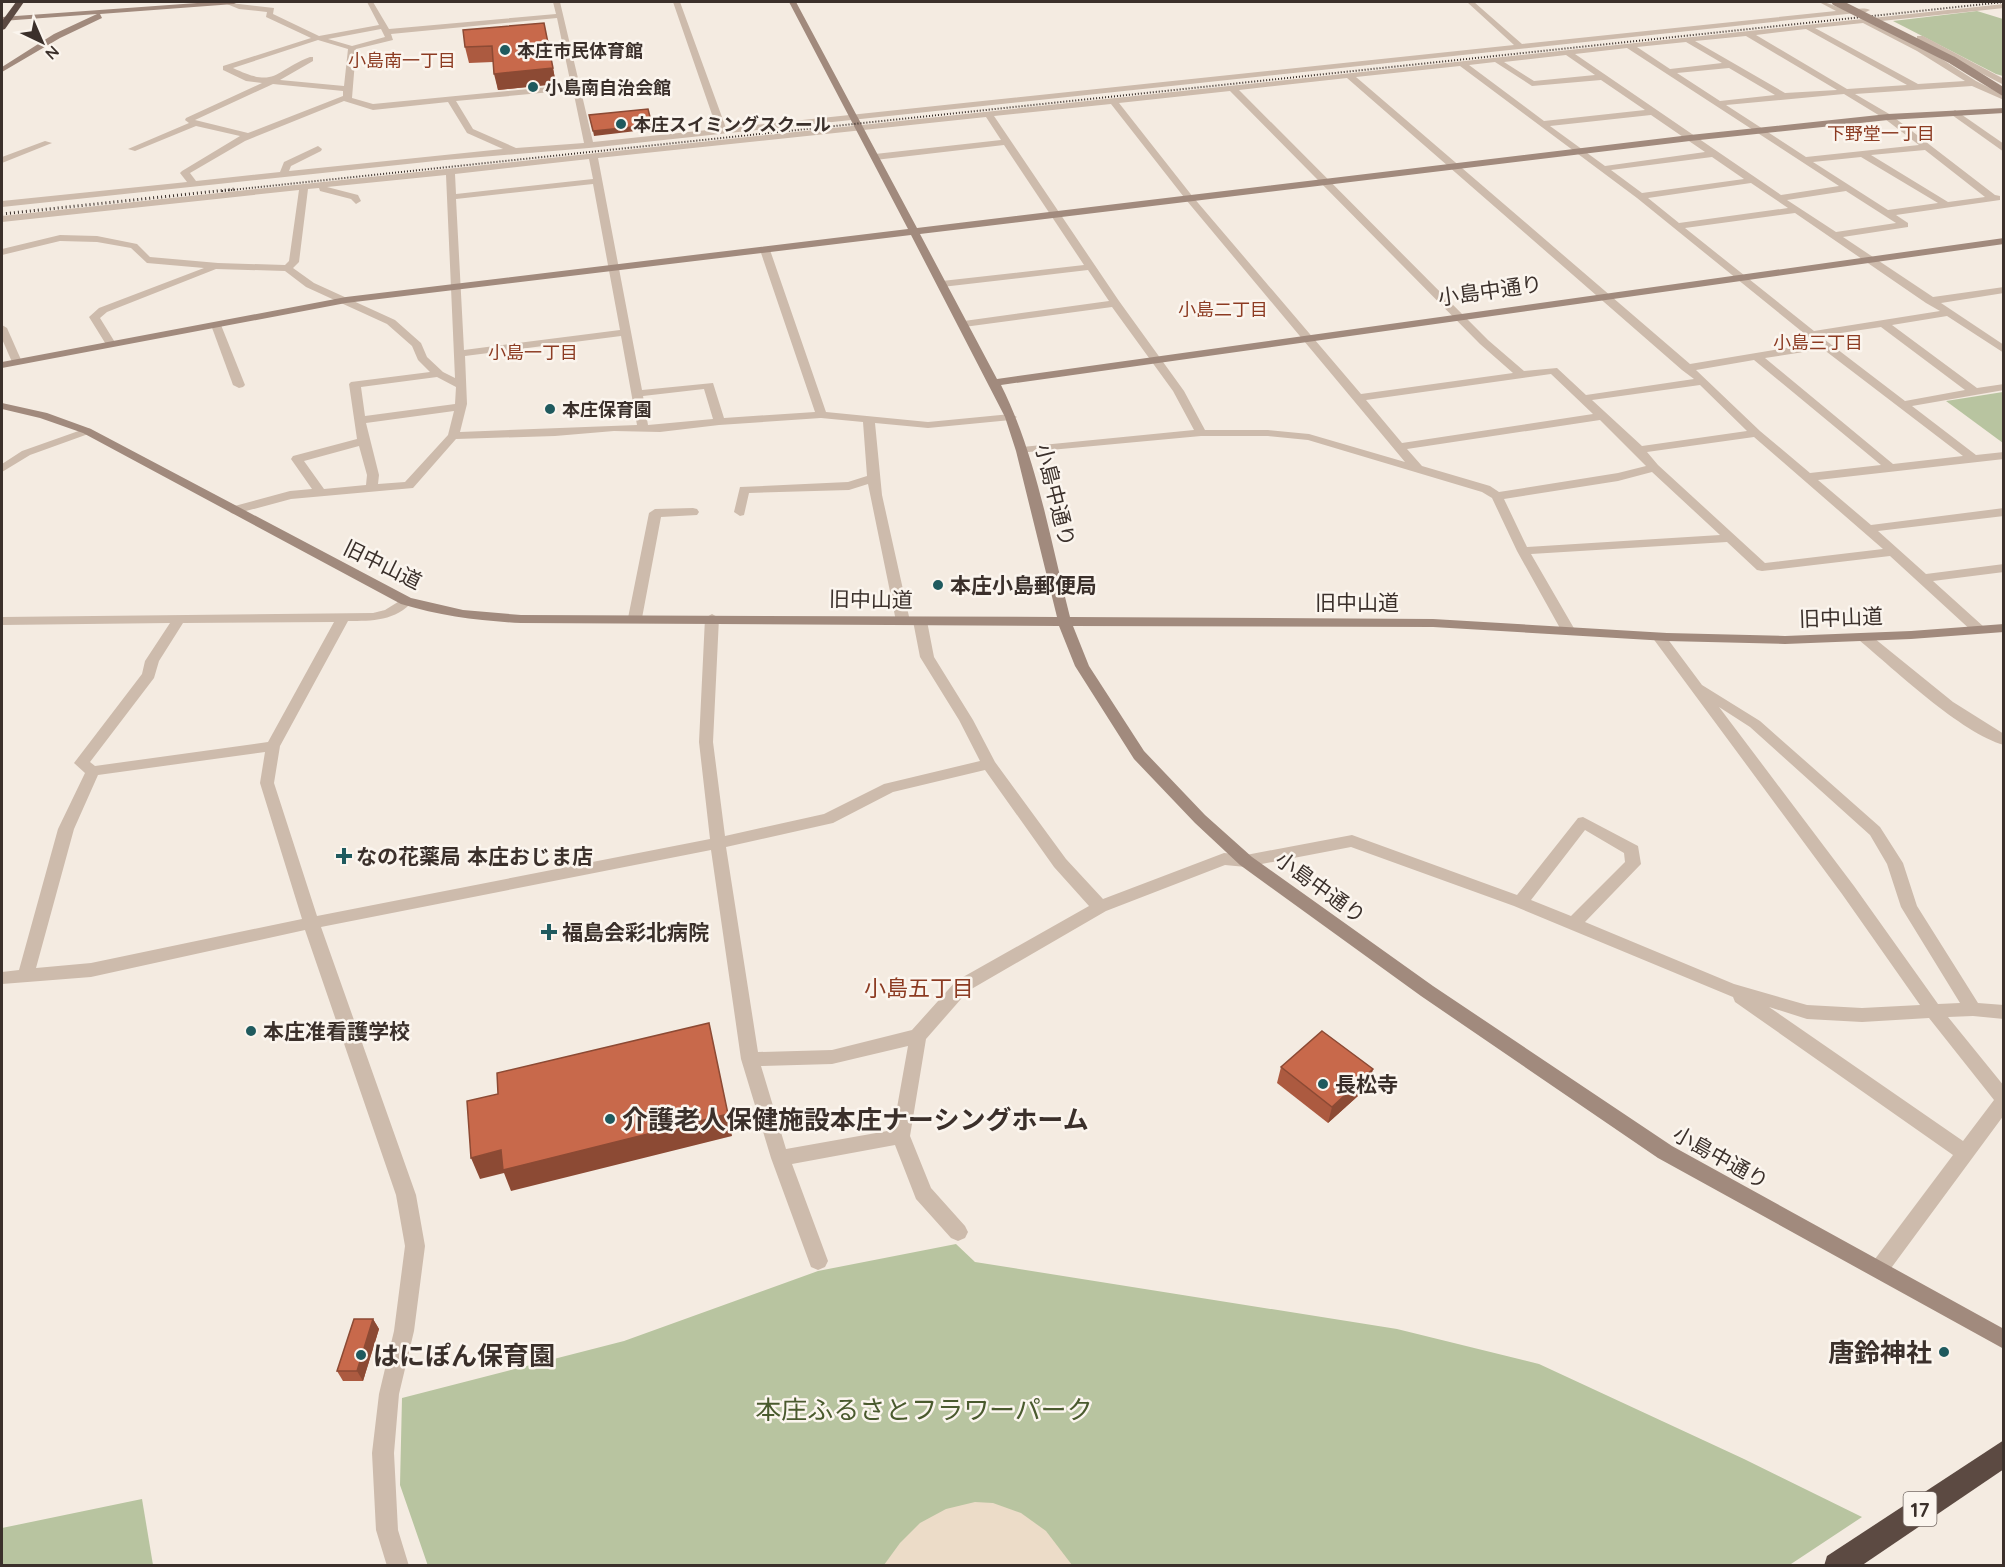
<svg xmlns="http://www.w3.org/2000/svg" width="2005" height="1567" font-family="Quicksand,'Noto Sans JP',sans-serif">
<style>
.green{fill:#b8c4a0}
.plaza{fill:#ecdcc8}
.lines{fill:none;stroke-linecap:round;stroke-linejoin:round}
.street{fill:#cdbbac;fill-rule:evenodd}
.secondary{fill:#a18a7d;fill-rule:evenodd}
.highway{fill:#5c4a42;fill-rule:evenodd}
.rail-far1{stroke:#3b302b;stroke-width:2;stroke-dasharray:1 2;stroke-linecap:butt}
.rail{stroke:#3b302b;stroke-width:3;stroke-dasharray:1 3;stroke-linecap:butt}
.secondary-bridge{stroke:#a18a7d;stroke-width:8}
.wall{fill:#ac5a40}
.shaded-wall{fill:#8c4a34}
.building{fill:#c8694b;stroke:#8c4a34;stroke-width:1.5}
.poi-dot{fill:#1f5a5e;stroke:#fbf5ee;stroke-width:2}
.labels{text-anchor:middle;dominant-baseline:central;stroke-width:5;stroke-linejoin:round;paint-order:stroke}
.far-poi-label{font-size:18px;font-weight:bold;fill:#3b302b;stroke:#fbf5ee;text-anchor:start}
.far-neighbourhood-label{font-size:18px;fill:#8c3b22;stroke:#fbf5ee}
.shield{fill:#fbf5ee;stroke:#756b66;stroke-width:1.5}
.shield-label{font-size:20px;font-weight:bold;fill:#3b302b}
.street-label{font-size:21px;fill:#3b302b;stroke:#fbf5ee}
.poi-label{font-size:21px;font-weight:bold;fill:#3b302b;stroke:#fbf5ee;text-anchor:start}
.neighbourhood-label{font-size:22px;fill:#8c3b22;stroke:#fbf5ee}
.near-poi-label{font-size:26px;font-weight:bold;fill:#3b302b;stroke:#fbf5ee;text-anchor:start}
.near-park-label{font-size:26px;fill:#4a5a2e;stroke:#fbf5ee}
</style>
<rect width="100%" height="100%" fill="#f4ebe1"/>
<g class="green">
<polygon points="1977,11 2003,19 2003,76 1996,74 1893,21"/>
<polygon points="2003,392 2003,443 1946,401"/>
<polygon points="956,1244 975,1262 1397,1329 1539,1364 1744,1459 1862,1517 1788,1566 428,1566 400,1485 402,1398 624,1341 818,1271"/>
<polygon points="142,1499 153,1565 2,1565 2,1528"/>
</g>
<polygon class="plaza" points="975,1502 993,1503 1021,1513 1046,1531 1072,1565 884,1565 900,1543 920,1523 946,1509"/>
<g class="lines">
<g class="street">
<path d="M222 2 274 8 273 14 319 36 379 25 367 2H373L389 29 556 14 553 2H560L593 142 717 129 673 2H680L726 128 1514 45 1467 2H1474L1522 44 1836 11 1819 2C1829 2 1835 7 1844 9 1853 11 1862 6 1870 10L1866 12 589 148 445 160 2 207V201L187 182 180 173 182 171 240 136 196 126 135 151 128 149 189 123 185 120 186 118 262 83 246 81 223 70V66L311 38 266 17 267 12 239 9ZM557 18 571 85 373 104 352 98 356 49 393 40 391 34ZM381 29 385 37 352 46 328 39ZM318 40 348 49 344 86 280 80 313 61V57H310C273 71 277 89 233 68ZM273 84 343 91V96L248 133 195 120ZM573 90 584 143 516 148 473 129 456 101ZM344 101 373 110 448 102 467 133 503 149 289 171 291 166 321 151 322 149 318 146 284 162 280 172 196 181 190 173 245 141Z"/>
<path d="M2004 4V8L1872 22 1923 47 1976 81 2004 95V100L1972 86 1855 94 1891 115 1995 195 2000 196V200L1896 215 1908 223V227L1843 237 1933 297 2004 287V293L1941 303 2004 345V353L1947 316 1892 325 1977 388 2004 384V390L1912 406 1976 455 2004 452V459L1818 480 1871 525 2004 508V516L1878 531 1926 574 2004 564V572L1933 581 1984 627 1986 630 1984 633H1974L1890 556 1762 571 1757 570 1727 542 1531 554 1575 630 1568 634 1561 630 1517 551 1492 498 1482 492 1308 440 1268 436H1201L1018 453V449L1022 447 1194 430 1173 391 1112 307 964 327 959 324 964 321 1109 301 1088 270 942 287 937 284 942 281 1084 265 1004 145 875 160 871 157 875 154 1001 140 986 117 598 158 642 390 713 383 724 418 815 412 760 250 765 247 770 250 826 412 928 422 1011 414 1017 417 1011 420 928 428 875 423 882 495 910 621 903 625 896 621 868 484 849 490 749 493 744 515 740 516 734 512 740 487 848 482 867 476 863 422 821 418 719 425 660 432 614 431 555 436 456 439 413 488 291 499 235 514 231 513 229 510 231 507 290 491 312 489 291 459 293 456 357 439 349 384 351 382 430 372 418 360 412 346 387 324 306 287 285 271 216 269 107 312 100 318 116 344 111 347 107 346 89 317 99 308 204 268 147 263 131 248 97 242 60 241 2 255V249L60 235 97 236 137 244 150 257 218 263 285 265 289 261 299 190 2 222V216ZM1863 23 1917 51 1965 81 1918 84 1815 28ZM1806 29 1907 85 1847 89 1756 35ZM1746 36 1837 90 1785 93 1695 41ZM1686 42 1722 63 1670 69 1637 47ZM1627 48 1839 186 1781 195 1575 54ZM1566 55 1595 75 1534 81 1504 62ZM1495 62 1532 86 1601 80 1645 110 1544 121 1469 65ZM1460 66 1637 198 1816 343 1690 364 1356 77ZM1729 68 1775 95 1720 101 1677 73ZM1347 78 1682 370 1694 379 1586 395 1557 368 1524 371 1488 340 1239 90ZM1230 91 1480 344 1513 373 1361 394 1193 197 1119 103ZM1844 94 1885 119 1919 145 1806 157 1726 105ZM1111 104 1187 201 1405 462 1309 434 1268 430H1205L1184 391 1119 301 994 116ZM1651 115 1705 152 1605 166 1550 126ZM1925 150 1985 197 1948 202 1871 155ZM1712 157 1744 179 1642 193 1611 170ZM1861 157 1938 203 1888 210 1813 162ZM589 159 593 179 456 194 455 174ZM446 175 455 378 443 372 427 357 421 343 395 320 314 283 293 268 299 262 308 189 319 188 320 191 351 199 356 204 361 201 358 195 327 187ZM1751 183 1788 208 1679 223 1648 198ZM593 184 620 330 464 350 456 199ZM1846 191 1896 223 1836 232 1787 200ZM1795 213 1926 303 1940 311 1814 331 1685 228ZM1881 327 1965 390 1905 401 1820 336ZM621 336 637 425 460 432 467 404 465 356ZM1823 349 1963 456 1893 464 1765 358ZM1754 360 1881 465 1810 473 1760 431 1696 370ZM1551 374 1593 414 1402 443 1366 400ZM437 377 456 387 455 404 365 416 361 387ZM1700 385 1747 431 1642 446 1592 400ZM704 389 713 419 648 425 643 396ZM454 411 448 435 405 482 378 484 379 475 366 423ZM1600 420 1646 466 1618 473 1499 492 1490 486 1422 466 1407 449ZM1754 437 1883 549 1765 563 1658 465 1647 452ZM359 446 367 475 366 485 324 489 304 461ZM1652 472 1720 535 1527 547 1504 499 1618 481Z"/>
<polygon points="1917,36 1923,36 2004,79 2004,85 1917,40"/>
<polygon points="1955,110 2004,144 2004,152 1952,115 1951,113"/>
<polygon points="45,141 52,143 2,163 2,157"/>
<polygon points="216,322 221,325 245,385 243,387 239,388 233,385 211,325"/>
<polygon points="2,325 7,328 22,362 21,364 13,364 12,362 2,339"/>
<polygon points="87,428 91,429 91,433 30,455 2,472 2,464 22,451"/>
<polygon points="693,508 697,509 699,512 697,515 661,517 642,618 640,621 630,621 628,618 649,513 655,509"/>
<path d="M406 597 413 601C396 621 372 621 348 621L280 746 274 783 317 916 710 839 699 742 705 618 712 614 719 618 713 742 725 836 824 814 884 784 980 761 959 720 920 657 913 621 920 617 927 621 934 657 973 720 995 762 1066 859 1103 899 1224 853 1246 855 1352 835 1517 895 1578 818 1583 817 1638 846 1641 864 1585 922 1734 984 1807 1005 1862 1008 1920 1005 1842 894 1652 637 1659 633 1664 634 1702 685 1760 721 1880 827 1903 863 1917 906 1978 1003 2004 1005V1019L1973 1016 1948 1017 2004 1086V1115L1886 1275 1879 1278 1872 1275 1869 1269 1872 1263 1953 1155 1735 1002 1733 997 1514 906 1351 847 1246 867 1225 865 1106 911 968 991 926 1039 910 1136 931 1188 965 1226 968 1232 965 1238 958 1241 951 1238 916 1199 895 1145 792 1164 828 1261 825 1267 818 1270 811 1267 771 1158 741 1059 711 850 321 927 416 1195 425 1246 414 1331 399 1394 394 1453 398 1530 409 1566H387L376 1530 372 1453 379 1394 394 1331 405 1246 396 1195 305 930 91 977 2 984V972L19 970 58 829 85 773 74 763 142 674 145 661 170 623 2 625V617L373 613 385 610ZM334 622 268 742 95 766 90 762 154 678 159 661 183 623ZM1719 707 1750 727 1870 835 1887 864 1901 907 1960 1003 1938 1004 1854 886ZM265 752 260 783 302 919 91 963 36 968 74 829 98 775ZM985 770 1054 867 1089 906 956 981 912 1030 832 1050 758 1052 726 847 833 823 893 792ZM1585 830 1624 853 1625 862 1571 916 1531 900ZM1769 1007 1807 1019 1862 1022 1929 1018 1994 1100 1963 1141ZM908 1046 893 1130 786 1149 761 1066 832 1064Z"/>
<path d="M1864 633 1869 634 1953 702 2004 734V745C1961 733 1895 670 1859 640L1857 637Z"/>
</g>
<g class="secondary">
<polygon points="211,2 238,2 234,4 100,14 102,18 60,38 2,72 2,67 54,34 97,14 2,21 2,17"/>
<path d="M789 2H796L917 228 1690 135 1888 114 2004 108V113L1888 120 1690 141 920 234 997 379 2004 238V244L1001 385C1037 457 1050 540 1070 617L1433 619 1667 633 1785 636 1911 631 2004 624V632L1911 639 1785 644 1667 641 1433 627 1073 626 1089 666 1144 751 1205 815 1252 857 1433 986 1672 1146 2004 1329V1349L1658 1158 1421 996 1240 865 1195 823 1134 759 1075 666 1059 626 521 623C480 621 441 616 401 604L83 433 40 418 2 409V403L47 413 91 429 411 598 463 610 521 615 1057 617 1016 451 1005 417 911 235 346 303 2 368V362L346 297 908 229Z"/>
</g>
<g class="highway">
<polygon points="16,2 24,2 5,29 2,30 2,21"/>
<polygon points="2004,1440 2004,1469 1861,1566 1824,1566 1827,1556"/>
</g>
<polyline class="rail-far1" points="222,191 2004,2"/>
<polyline class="rail" points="2,214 236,189"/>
<polyline class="secondary-bridge" points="1836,2 1952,60 2004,92"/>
</g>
<g class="wall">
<polygon points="544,23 556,84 498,90 493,62 469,63 465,47"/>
<polygon points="1281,1067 1369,1086 1328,1123 1277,1083"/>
<polygon points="373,1319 379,1329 363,1381 343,1381 337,1371"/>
</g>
<g class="shaded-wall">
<polygon points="553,68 556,84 498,90 494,74"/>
<polygon points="652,125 653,129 594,136 593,131"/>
<polygon points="1373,1069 1369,1086 1328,1123 1332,1107"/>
<polygon points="728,1114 732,1136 511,1191 504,1173 480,1179 471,1158 501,1150"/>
<polygon points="373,1319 379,1329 363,1381 357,1371"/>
</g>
<g class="building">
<polygon points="544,23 553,68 494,74 492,46 465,47 463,30"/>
<polygon points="648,109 652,125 593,131 589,115"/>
<polygon points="709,1023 728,1114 503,1170 501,1150 471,1158 467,1101 498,1094 497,1073"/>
<polygon points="1322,1031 1373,1069 1332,1107 1281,1067"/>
<polygon points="354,1319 373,1319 357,1371 337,1371"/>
</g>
<g class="poi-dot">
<circle cx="505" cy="50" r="6"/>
<circle cx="533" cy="87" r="6"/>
<circle cx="621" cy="124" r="6"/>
<circle cx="550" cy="409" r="6"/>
<circle cx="938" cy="585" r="6"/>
<path d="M341 847h6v6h6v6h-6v6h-6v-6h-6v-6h6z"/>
<path d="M546 923h6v6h6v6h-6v6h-6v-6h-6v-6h6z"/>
<circle cx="251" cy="1031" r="6"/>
<circle cx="1323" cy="1084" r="6"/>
<circle cx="610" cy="1119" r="6"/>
<circle cx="1944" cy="1352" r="6"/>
<circle cx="361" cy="1355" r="6"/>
</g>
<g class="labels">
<g class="far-poi-label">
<text x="517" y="50">本庄市民体育館</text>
<text x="545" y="87">小島南自治会館</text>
<text x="633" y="124">本庄スイミングスクール</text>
<text x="562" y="409">本庄保育園</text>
</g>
<g class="far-neighbourhood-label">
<text x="402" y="60">小島南一丁目</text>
<text x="1881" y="133">下野堂一丁目</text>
<text x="1223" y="309">小島二丁目</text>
<text x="1818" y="342">小島三丁目</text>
<text x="533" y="352">小島一丁目</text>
</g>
<rect class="shield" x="1903.5" y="1492" width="33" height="34" rx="4.5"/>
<g class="shield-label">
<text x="1920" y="1509">17</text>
</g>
<g class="street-label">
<text transform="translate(1490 290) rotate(-8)">小島中通り</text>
<text transform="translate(1056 495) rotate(76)">小島中通り</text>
<text transform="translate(383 564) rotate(26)">旧中山道</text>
<text transform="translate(871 599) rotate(1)">旧中山道</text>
<text x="1357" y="602">旧中山道</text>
<text transform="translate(1841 617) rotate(-2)">旧中山道</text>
<text transform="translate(1321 887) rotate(36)">小島中通り</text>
<text transform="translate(1721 1157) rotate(29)">小島中通り</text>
</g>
<g class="poi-label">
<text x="950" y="585">本庄小島郵便局</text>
<text x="356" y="856">なの花薬局 本庄おじま店</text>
<text x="562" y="932">福島会彩北病院</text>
<text x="263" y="1031">本庄准看護学校</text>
<text x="1335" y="1084">長松寺</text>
</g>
<g class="neighbourhood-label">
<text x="919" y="988">小島五丁目</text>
</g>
<g class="near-poi-label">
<text x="622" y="1119">介護老人保健施設本庄ナーシングホーム</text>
<text x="1932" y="1352" text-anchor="end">唐鈴神社</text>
<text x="373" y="1355">はにぽん保育園</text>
</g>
<g class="near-park-label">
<text x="924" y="1409">本庄ふるさとフラワーパーク</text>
</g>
</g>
<rect width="2005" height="1567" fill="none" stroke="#3b302b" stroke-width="6"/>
<g transform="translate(42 42) rotate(136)" stroke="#fbf5ee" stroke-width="4.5" paint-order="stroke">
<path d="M0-4.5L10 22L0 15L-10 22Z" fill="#3b302b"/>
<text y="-9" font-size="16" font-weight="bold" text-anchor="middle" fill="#3b302b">N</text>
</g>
</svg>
